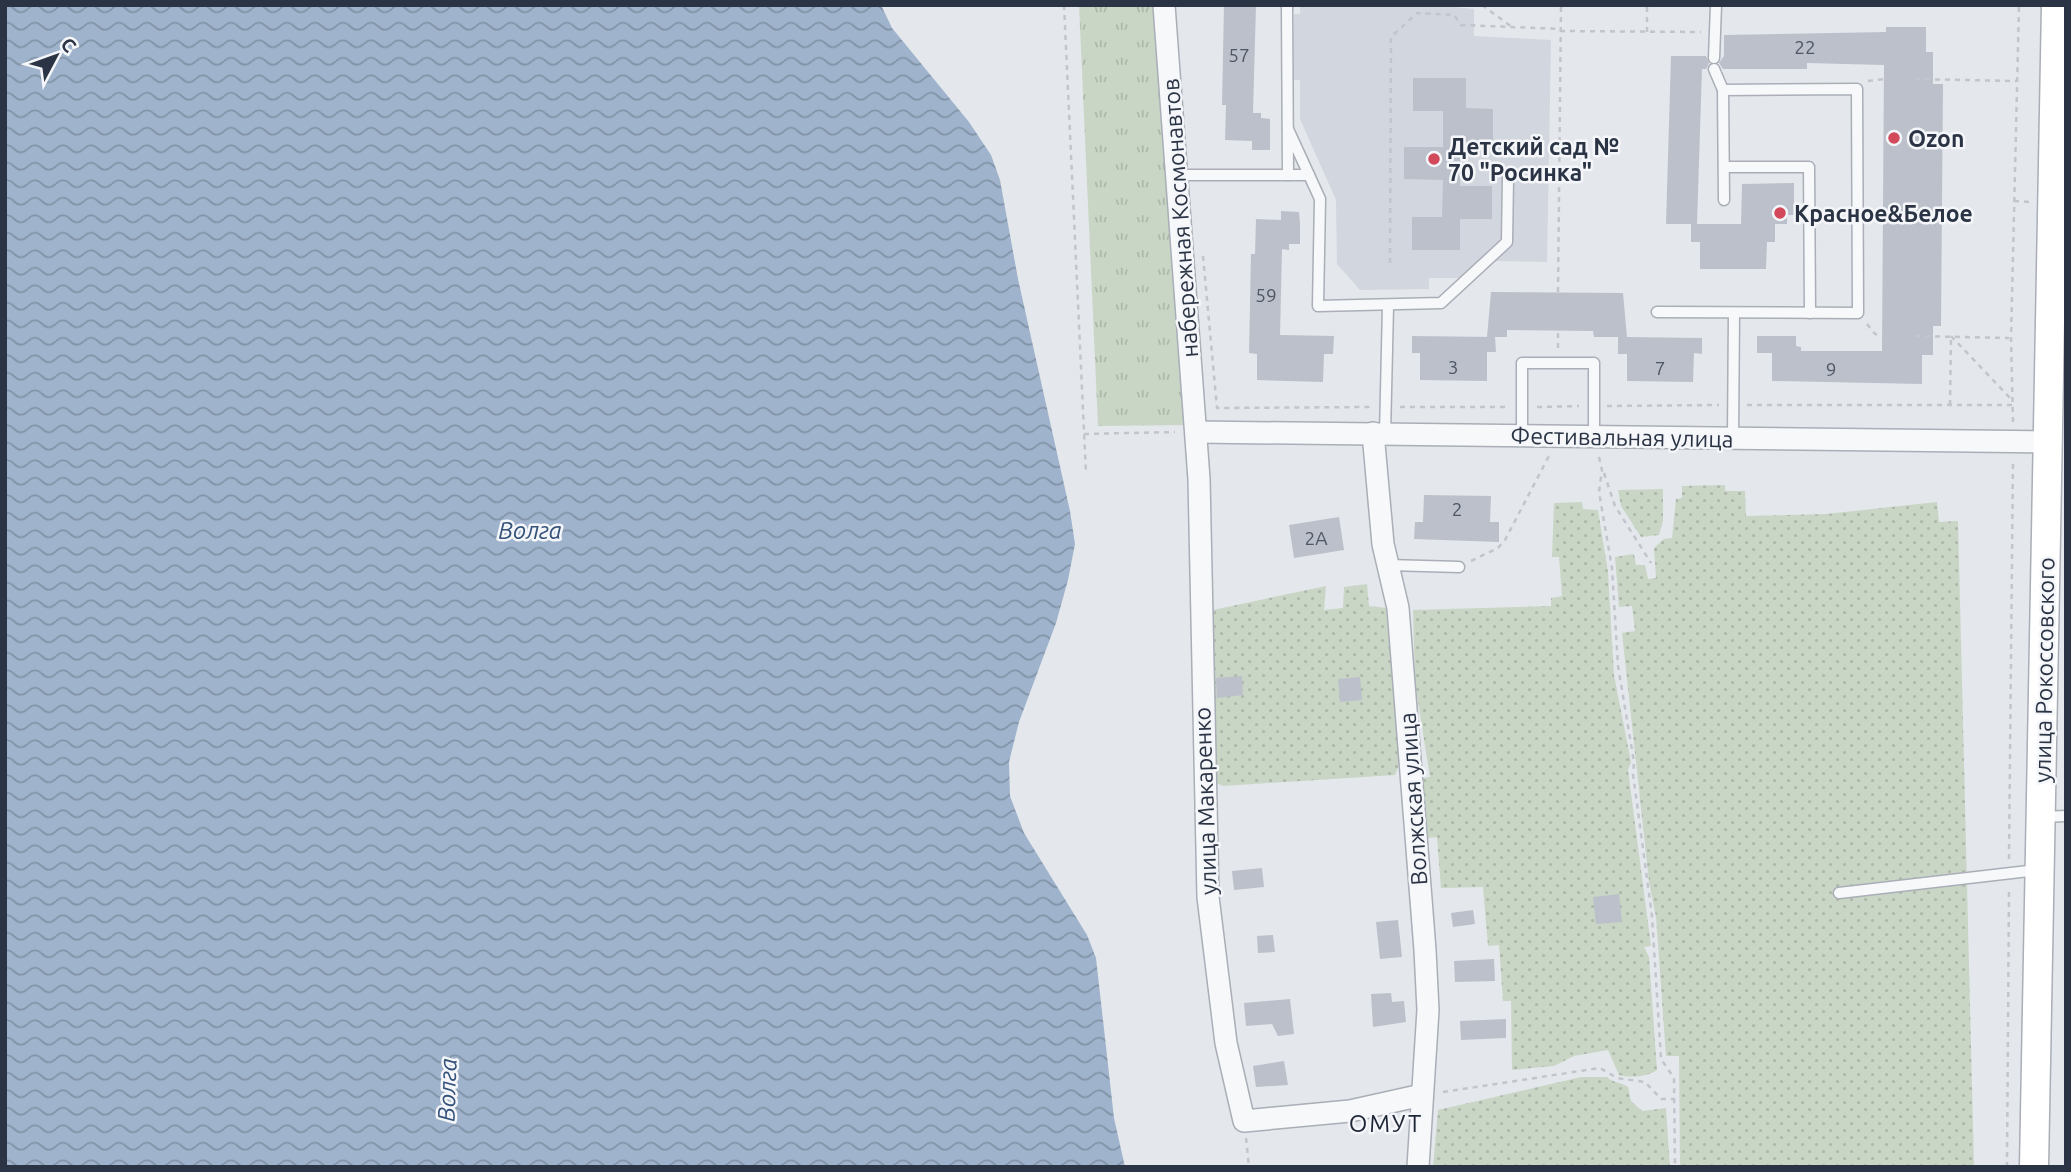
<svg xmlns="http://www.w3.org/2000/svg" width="2071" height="1172" font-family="Ubuntu,sans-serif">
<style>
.built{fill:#d2d6de}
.grass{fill:url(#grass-tufts)}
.park{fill:url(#park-dots)}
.water{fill:url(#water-waves)}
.building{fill:#bbc0ca}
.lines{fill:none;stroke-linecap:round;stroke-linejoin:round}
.lane-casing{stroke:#a9aeb7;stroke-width:13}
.street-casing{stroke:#a9aeb7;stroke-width:24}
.secondary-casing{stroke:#a9aeb7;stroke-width:31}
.path{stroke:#c2c5cb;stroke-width:2.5;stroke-dasharray:5 5;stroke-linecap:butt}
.lane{stroke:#f7f8fa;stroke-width:10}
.street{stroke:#f7f8fa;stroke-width:21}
.secondary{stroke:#fff;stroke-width:28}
.poi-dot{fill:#d1495b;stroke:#f4f6f9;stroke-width:2.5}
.labels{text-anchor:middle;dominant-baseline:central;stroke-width:5;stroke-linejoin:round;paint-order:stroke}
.number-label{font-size:19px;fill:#4f5766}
.poi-label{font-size:23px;font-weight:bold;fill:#2b3445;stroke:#f4f6f9;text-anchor:start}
.street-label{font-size:23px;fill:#2b3445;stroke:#f4f6f9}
.water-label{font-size:24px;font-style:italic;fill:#34527a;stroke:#f4f6f9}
.neighbourhood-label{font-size:24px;letter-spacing:2px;fill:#1d2536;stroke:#f4f6f9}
</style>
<defs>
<pattern id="grass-tufts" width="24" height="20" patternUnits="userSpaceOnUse" patternTransform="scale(1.75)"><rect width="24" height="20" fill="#c9d6c5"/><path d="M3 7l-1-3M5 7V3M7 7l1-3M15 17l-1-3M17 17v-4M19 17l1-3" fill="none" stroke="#adb8ab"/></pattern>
<pattern id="park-dots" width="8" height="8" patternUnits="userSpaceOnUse" patternTransform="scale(1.75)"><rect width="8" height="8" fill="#c9d6c5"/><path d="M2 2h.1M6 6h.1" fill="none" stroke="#adb8ab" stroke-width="1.8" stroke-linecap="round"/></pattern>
<pattern id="water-waves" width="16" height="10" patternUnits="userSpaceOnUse" patternTransform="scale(1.75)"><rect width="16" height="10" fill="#9fb4cc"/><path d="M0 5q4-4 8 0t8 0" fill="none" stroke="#8293a7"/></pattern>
</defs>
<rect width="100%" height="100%" fill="#e4e7ec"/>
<polygon class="built" points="1300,5 1433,5 1474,9 1474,36 1551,40 1547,262 1494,261 1476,278 1429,278 1429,289 1360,290 1337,264 1336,200 1300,119 1300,80 1293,80 1294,14 1300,14"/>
<polygon class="grass" points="1079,5 1153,5 1186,425 1098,426"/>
<g class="park">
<polygon points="1725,485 1725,491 1745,491 1746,516 1826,514 1937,502 1939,522 1958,521 1974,1167 1680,1167 1679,1056 1666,1056 1656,917 1649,882 1622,633 1635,631 1632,606 1619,607 1615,557 1634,554 1636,565 1645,565 1648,579 1656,578 1654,548 1664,539 1672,538 1676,499 1682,498 1682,486"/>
<polygon points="1663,489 1663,521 1659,535 1641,537 1621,506 1618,490"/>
<path d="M1582 502 1583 509 1598 510 1608 572 1614 675 1631 762 1628 770 1651 946 1644 947 1649 957 1657 1070C1647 1077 1630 1078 1619 1075L1608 1050 1574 1056 1554 1066 1512 1070 1511 1001H1503L1499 945 1488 946 1483 887 1441 888 1437 837 1428 838 1423 778 1430 777 1415 683 1413 610 1551 606V598L1562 596 1559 557H1552L1554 503Z"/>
<polygon points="1367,584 1369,606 1386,608 1401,759 1395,775 1223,786 1214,782 1208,611 1326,586 1324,610 1343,608 1344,587"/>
<path d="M1581 1077H1607C1613 1083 1621 1082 1628 1087L1631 1101 1642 1111 1666 1108 1670 1167H1433L1438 1110Z"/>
</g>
<polygon class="water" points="5,5 881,5 892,28 969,122 991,155 1000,180 1018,279 1070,511 1075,544 1068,580 1056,623 1019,722 1009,762 1010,796 1024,833 1087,935 1096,958 1114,1118 1125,1167 5,1167"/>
<g class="building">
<polygon points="1224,5 1256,5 1253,113 1261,113 1261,118 1270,119 1270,150 1252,150 1252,141 1225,140 1226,105 1222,105"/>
<polygon points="1886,27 1926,27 1926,52 1933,52 1933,84 1943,84 1941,326 1933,326 1933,355 1922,355 1922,384 1772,381 1772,353 1757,353 1757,336 1796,336 1796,346 1801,347 1801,351 1882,351 1884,65 1807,63 1807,69 1723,69 1719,63 1724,56 1724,35 1886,32"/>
<polygon points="1671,56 1706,56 1709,63 1706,69 1702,69 1697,224 1741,224 1742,184 1794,183 1794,215 1787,215 1787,224 1775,224 1775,242 1767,242 1766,269 1700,269 1700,242 1691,242 1691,224 1666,224"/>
<polygon points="1413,78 1466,78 1466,108 1493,109 1493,142 1461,142 1460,186 1492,186 1492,219 1460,219 1460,250 1412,250 1412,217 1442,217 1443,180 1404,179 1404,147 1443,147 1443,111 1413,111"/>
<polygon points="1281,211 1299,212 1300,224 1300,244 1289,244 1289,250 1282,249 1280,335 1334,336 1333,354 1324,354 1323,382 1257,380 1257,354 1249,353 1251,254 1255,254 1256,219 1281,220"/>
<polygon points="1491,292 1623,293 1627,337 1702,338 1702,354 1694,353 1693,382 1627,381 1627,354 1618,354 1618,337 1594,337 1593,331 1507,330 1507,337 1487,337"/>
<polygon points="1412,336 1495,337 1496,352 1487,352 1487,381 1420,380 1420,353 1412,353"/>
<polygon points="1424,495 1491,496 1490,522 1499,522 1499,542 1414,539 1415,522 1423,522"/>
<polygon points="1339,517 1344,550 1294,558 1289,525"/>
<polygon points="1242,676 1243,695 1217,698 1216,678"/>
<polygon points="1360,677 1362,700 1340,702 1338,679"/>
<polygon points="1262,868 1264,887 1234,890 1232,871"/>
<polygon points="1619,894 1622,922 1596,924 1593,897"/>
<polygon points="1473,910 1475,924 1453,927 1451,913"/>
<polygon points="1398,920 1402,957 1380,959 1376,922"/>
<polygon points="1273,935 1275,952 1258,953 1257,936"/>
<polygon points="1494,959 1495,981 1455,982 1454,961"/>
<polygon points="1391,993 1392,1002 1404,1001 1406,1022 1373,1027 1371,994"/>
<polygon points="1290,999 1294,1034 1278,1036 1272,1024 1246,1026 1244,1003"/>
<polygon points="1506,1019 1506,1038 1461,1040 1460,1021"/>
<polygon points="1284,1061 1288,1085 1256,1087 1253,1066"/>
</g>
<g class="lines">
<defs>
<g id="lane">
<polyline points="1287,5 1288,175"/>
<polyline points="1714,58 1716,5"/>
<polyline points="1714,69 1723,90"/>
<polyline points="1288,129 1320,199 1318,306 1441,303 1507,242 1508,177"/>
<polyline points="1724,167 1809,167 1810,313"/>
<polyline points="1177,175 1309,175"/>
<polyline points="1657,312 1858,313 1857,89 1723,90 1724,200"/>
<polyline points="1385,434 1388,306"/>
<polyline points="1522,435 1522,363 1594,363 1594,436"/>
<polyline points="1733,438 1734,313"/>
<polyline points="1388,565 1459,567"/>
<polyline points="2041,817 2066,816"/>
<polyline points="1839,893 2037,870"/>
</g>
<g id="street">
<polyline points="1164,5 1199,479 1208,897 1226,1043 1244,1121 1350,1111 1422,1095"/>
<polyline points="1196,432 2048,442"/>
<polyline points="1373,433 1383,544 1398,608 1425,950 1428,1010 1418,1167"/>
</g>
<polyline id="secondary" points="2034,1167 2056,5"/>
</defs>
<use href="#lane" class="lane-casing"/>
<use href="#street" class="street-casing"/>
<use href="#secondary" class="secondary-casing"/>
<g class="path">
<polyline points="1064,5 1086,474"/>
<polyline points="1482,5 1512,27"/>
<polyline points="1560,31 1701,32"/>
<polyline points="1647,32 1647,5"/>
<polyline points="1915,79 2016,81"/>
<polyline points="1868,81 1884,79"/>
<polyline points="2014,201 2031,202"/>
<polyline points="1203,256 1217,408 1373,407"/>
<polyline points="1390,263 1391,37 1417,13 1454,15 1461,25 1561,29"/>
<polyline points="1558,292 1561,5"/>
<polyline points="1867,324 1875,334 1883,335"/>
<polyline points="1915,336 2009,338"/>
<polyline points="1951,336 2012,400"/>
<polyline points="1558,348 1558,331"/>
<polyline points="1747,405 2013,405"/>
<polyline points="1950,405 1951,336"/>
<polyline points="1607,406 1719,405"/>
<polyline points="1400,407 1509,407"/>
<polyline points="1537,407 1579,406"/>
<polyline points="2013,422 2011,338 2019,5"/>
<polyline points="1084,434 1175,432"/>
<polyline points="1599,457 1602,470 1599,492 1612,568 1618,666 1634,762 1633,774 1652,916 1661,1059 1674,1078 1675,1167"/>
<polyline points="1604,473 1615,506 1651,563"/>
<polyline points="1471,561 1498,548 1505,540 1550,454"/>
<polyline points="2009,859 2013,460"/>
<polyline points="1443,1092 1600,1068 1617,1078 1645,1082 1661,1099 1675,1099"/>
<polyline points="1246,1138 1249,1167"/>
<polyline points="2007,1167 2009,887"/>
</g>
<use href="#lane" class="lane"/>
<use href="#street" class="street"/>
<use href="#secondary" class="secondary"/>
</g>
<g class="poi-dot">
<circle cx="1894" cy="138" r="7"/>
<circle cx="1434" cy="159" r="7"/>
<circle cx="1780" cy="213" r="7"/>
</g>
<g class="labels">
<g class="number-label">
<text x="1805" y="47">22</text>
<text x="1239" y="55">57</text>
<text x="1266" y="295">59</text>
<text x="1453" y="367">3</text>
<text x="1660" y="368">7</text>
<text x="1831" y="369">9</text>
<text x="1457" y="509">2</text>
<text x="1316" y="538">2А</text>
</g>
<g class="poi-label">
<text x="1908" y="138">Ozon</text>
<text x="1448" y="146">Детский сад №<tspan x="1448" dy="26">70 "Росинка"</tspan></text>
<text x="1794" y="213">Красное&amp;Белое</text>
</g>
<g class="street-label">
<text transform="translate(1180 218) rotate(-94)">набережная Космонавтов</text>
<text transform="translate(1622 437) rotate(1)">Фестивальная улица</text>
<text transform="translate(2044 670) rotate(-89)">улица Рокоссовского</text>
<text transform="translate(1413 799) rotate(-94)">Волжская улица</text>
<text transform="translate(1205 801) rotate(-92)">улица Макаренко</text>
</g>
<g class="water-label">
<text x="530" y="530">Волга</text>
<text transform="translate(447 1090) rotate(-88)">Волга</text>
</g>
<g class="neighbourhood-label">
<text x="1386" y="1123">ОМУТ</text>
</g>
</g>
<rect width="2071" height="1172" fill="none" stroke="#2b3445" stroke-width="14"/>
<g transform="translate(56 56) rotate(49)" stroke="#f4f6f9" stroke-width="5" paint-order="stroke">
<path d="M0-5L12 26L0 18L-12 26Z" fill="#2b3445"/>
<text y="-10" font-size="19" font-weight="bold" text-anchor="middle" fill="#2b3445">С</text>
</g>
</svg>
